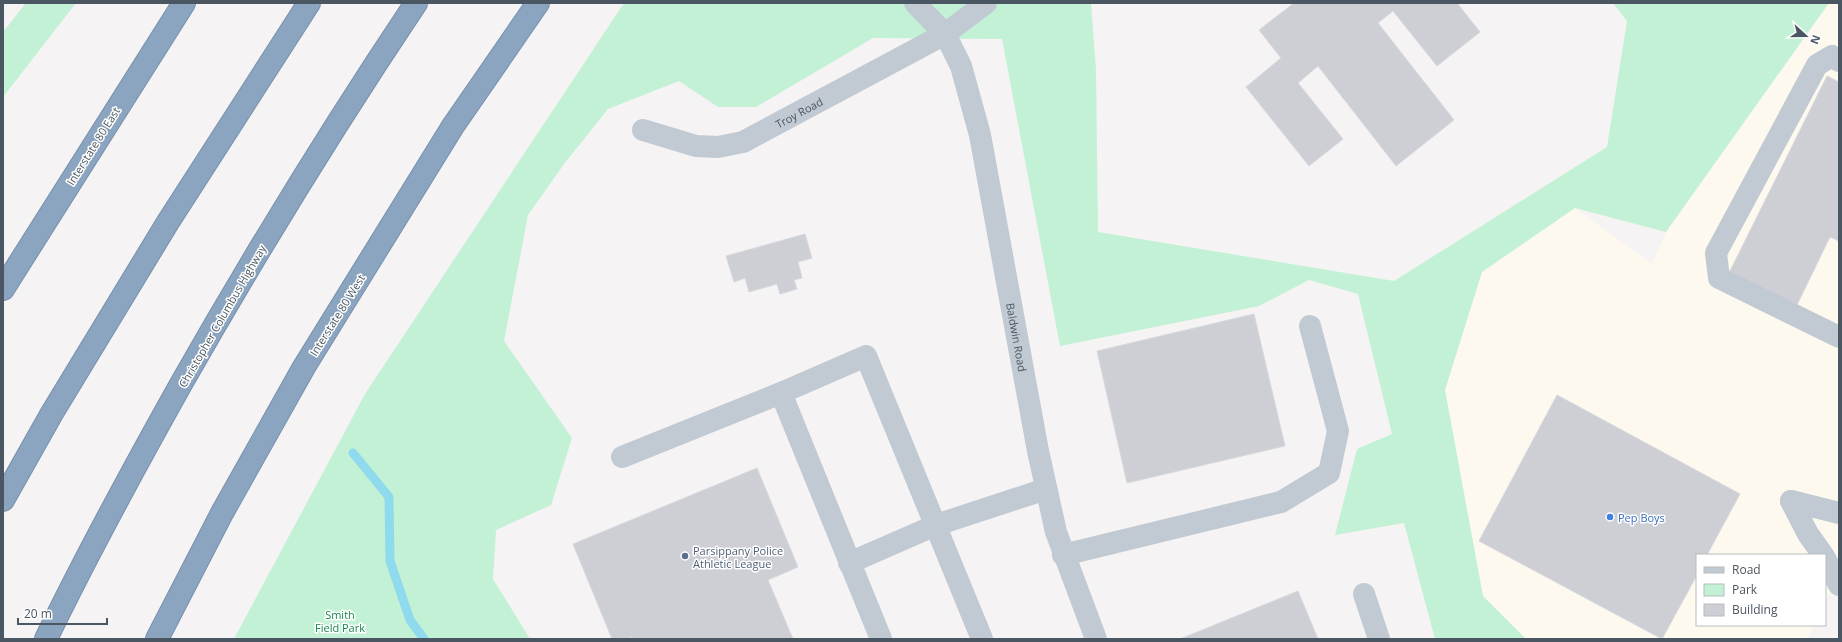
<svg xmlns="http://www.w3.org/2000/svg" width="1842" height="642" font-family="'Open Sans',sans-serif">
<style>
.commercial{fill:#fdf9ef}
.green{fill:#c3f1d5}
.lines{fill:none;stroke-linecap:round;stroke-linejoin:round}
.stream{stroke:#90daee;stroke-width:9}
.building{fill:#cdcfd5;stroke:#d7d9de}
.highway-casing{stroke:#7690ad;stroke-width:24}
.minor{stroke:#c1cad2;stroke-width:22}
.highway{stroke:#8ba5c1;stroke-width:22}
.shop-dot{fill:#3f7fe0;stroke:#fff;stroke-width:1.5}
.service-dot{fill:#5c6f8a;stroke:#fff;stroke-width:1.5}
.labels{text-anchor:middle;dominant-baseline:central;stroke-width:3;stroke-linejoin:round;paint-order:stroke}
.street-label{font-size:11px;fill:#4a5661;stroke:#fff}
.shop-label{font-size:11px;fill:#366cbe;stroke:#fff;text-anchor:start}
.service-label{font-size:11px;fill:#4e5e75;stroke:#fff;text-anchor:start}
.park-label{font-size:11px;fill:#17864f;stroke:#fff}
</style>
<rect width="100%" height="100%" fill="#f5f3f3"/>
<polygon class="commercial" points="1809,3 1839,3 1839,572 1825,602 1825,555 1697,555 1697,625 1814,625 1808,639 1526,639 1483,597 1445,389 1482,272 1575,208 1652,264 1666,232"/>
<g class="green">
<polygon points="26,3 76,3 3,97 3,32"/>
<polygon points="624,3 1091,3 1096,70 1098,232 1394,281 1607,147 1627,21 1613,3 1829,3 1666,232 1575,208 1482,272 1445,390 1483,596 1526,639 1435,639 1404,523 1335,535 1357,449 1392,434 1358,294 1309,280 1259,306 1060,346 1002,39 873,38 756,107 718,107 679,81 608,109 564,164 528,215 504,341 572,438 551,505 496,530 493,579 530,639 234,639 365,394"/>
</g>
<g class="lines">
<polyline class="stream" points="353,453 389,497 390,561 410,620 424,639"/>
</g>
<g class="building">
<polygon points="1294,3 1457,3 1480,32 1437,66 1393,11 1378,23 1454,120 1396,166 1318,66 1298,83 1343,139 1309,166 1246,87 1281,58 1259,30"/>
<polygon points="1827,76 1839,82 1839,241 1830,237 1796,307 1729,273"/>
<polygon points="805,234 812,258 798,262 802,278 794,280 797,289 780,294 777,284 749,292 745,278 734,282 726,256"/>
<polygon points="1254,314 1285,446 1127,483 1097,351"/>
<polygon points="1557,395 1740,494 1707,555 1697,555 1697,575 1662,639 1479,541"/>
<polygon points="757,468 798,567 768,580 793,639 633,639 632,637 627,639 612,639 573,544"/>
<polygon points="1298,591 1318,639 1180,639"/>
</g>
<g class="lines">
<defs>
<g id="highway">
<polyline points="3,289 184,3"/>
<polyline points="3,500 52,413 168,222 309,3"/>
<path d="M46 639C88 552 134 468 181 384 255 254 333 127 416 3"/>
<polyline points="157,639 222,513 304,367 453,126 538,3"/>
</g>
</defs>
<use href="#highway" class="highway-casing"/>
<g class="minor">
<path id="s1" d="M915 3 945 34 961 66 980 135 1038 451 1056 532 1096 639"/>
<polyline points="1839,61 1832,56 1817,65 1716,253 1719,278 1839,337"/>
<path id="s2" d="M643 130 696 146 718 147 743 142 945 34 986 3"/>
<polyline points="781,393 881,639"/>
<polyline points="622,457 781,393 866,356 982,639"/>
<polyline points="1791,501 1808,534 1823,555"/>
<polyline points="1791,501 1839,513"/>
<polyline points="1063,555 1281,502 1329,473 1338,431 1310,326"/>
<polyline points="1825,558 1839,585"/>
<polyline points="849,563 936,525 1046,489"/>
<polyline points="1364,594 1379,639"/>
</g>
<use href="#highway" class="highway"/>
</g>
<circle class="shop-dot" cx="1610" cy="517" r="4"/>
<circle class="service-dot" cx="685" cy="556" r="4"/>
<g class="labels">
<g class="street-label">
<text stroke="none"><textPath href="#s2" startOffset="166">Troy Road</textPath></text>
<text transform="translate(93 146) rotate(-58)">Interstate 80 East</text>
<text transform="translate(337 315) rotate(-58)">Interstate 80 West</text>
<text transform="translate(222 316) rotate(-60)">Christopher Columbus Highway</text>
<text stroke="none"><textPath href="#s1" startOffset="356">Baldwin Road</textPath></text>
</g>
<g class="shop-label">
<text x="1618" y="517">Pep Boys</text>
</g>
<g class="service-label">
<text x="693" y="550">Parsippany Police<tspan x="693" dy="13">Athletic League</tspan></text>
</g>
<g class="park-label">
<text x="340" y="614">Smith<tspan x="340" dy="13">Field Park</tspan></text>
</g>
</g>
<rect width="1842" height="642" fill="none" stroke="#4a5661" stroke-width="8"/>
<rect x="1696" y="554" width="130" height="72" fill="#ffffff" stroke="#b7bbc0"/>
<rect x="1704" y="567" width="20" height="6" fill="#c1cad2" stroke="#b7bbc0"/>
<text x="1732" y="574" font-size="12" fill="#4a5661">Road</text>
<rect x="1704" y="584" width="20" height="12" fill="#c3f1d5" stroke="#b7bbc0"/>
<text x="1732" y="594" font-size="12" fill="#4a5661">Park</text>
<rect x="1704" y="604" width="20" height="12" fill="#cdcfd5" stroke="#b7bbc0"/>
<text x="1732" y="614" font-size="12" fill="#4a5661">Building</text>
<g transform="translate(1806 36) rotate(111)" stroke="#ffffff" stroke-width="3" paint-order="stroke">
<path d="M0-3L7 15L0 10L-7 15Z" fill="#4a5661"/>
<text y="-6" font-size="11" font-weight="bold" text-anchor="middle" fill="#4a5661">N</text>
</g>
<path d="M18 618v6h89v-6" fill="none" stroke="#4a5661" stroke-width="2"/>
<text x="24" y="618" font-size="12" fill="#4a5661" stroke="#ffffff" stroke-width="3" paint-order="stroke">20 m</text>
</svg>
